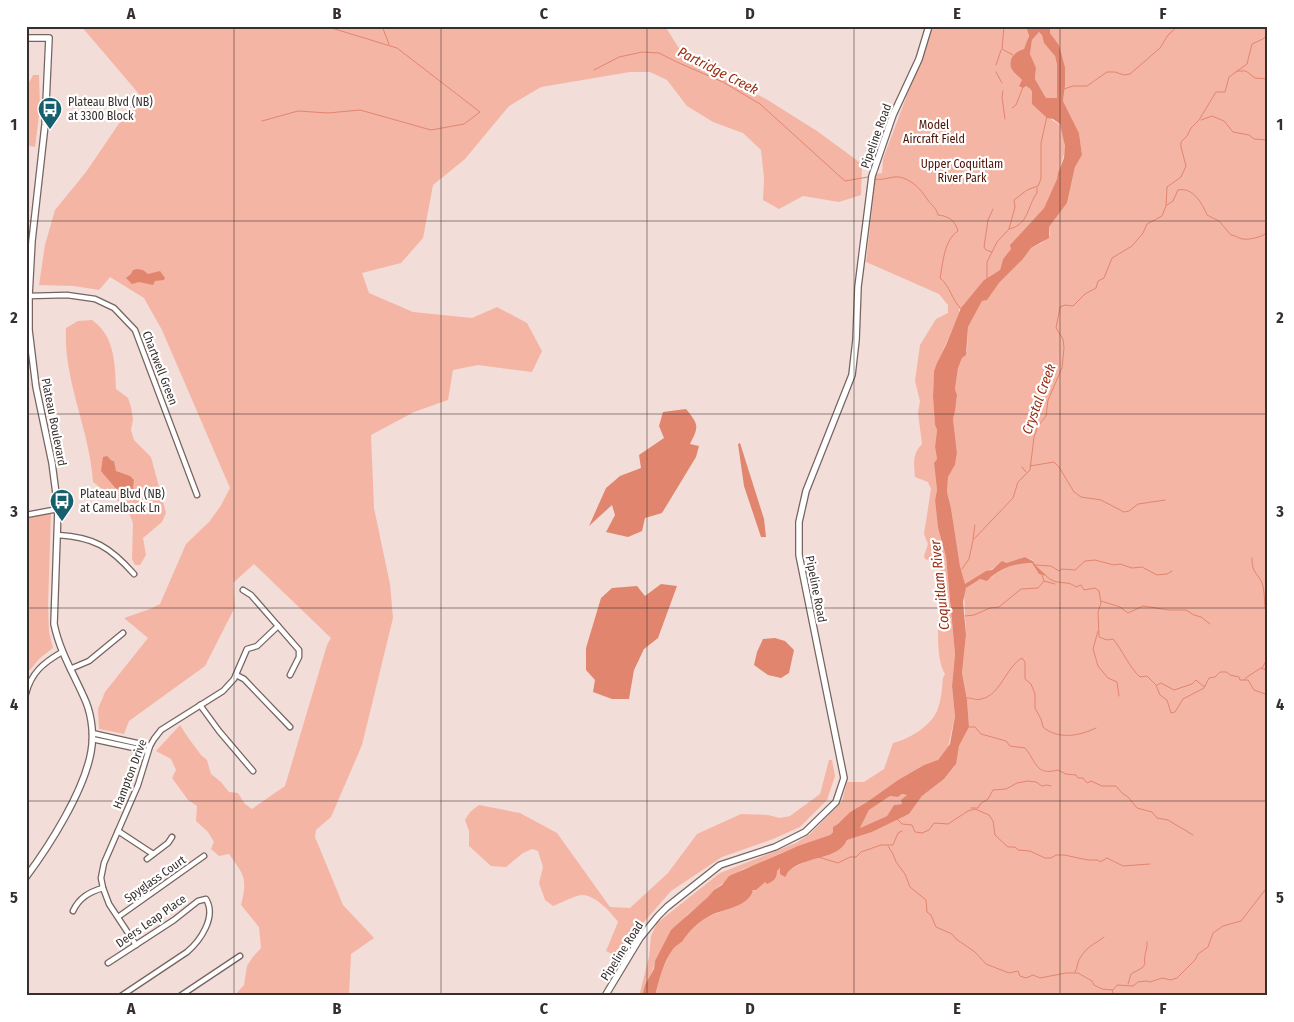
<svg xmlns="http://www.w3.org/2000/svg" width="1294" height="1022" font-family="'Fira Sans Condensed',sans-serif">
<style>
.green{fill:#f5b5a5}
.water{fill:#e2856e;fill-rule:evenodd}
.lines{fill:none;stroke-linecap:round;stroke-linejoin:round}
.stream{stroke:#e2856e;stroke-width:1}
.minor-casing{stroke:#75645f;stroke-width:7}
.tertiary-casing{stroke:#75645f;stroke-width:8}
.minor{stroke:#fff;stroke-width:4.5}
.tertiary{stroke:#fff;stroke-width:5.5}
.grid{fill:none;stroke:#362f2d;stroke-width:1;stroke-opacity:0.55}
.labels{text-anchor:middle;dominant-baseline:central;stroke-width:4.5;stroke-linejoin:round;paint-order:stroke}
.poi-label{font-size:12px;fill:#362f2d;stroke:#fff;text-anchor:start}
.park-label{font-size:12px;fill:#4e1406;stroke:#fff}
.street-label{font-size:12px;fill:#362f2d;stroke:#fff}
.water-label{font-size:14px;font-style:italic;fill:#982b0f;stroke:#fff}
.neatline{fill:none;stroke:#362f2d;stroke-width:2}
.grid-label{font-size:16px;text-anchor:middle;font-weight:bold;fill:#362f2d}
</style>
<rect width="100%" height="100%" fill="#f2ddd8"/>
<g class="green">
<path d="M81 26H665L685 58 766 99 817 131 862 164 861 195 839 202 803 196 779 209 763 200 764 178 761 150 743 133 713 122 687 106 667 80 650 72H630L541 87 509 106 465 159 433 185 423 238 401 263 362 273 369 293 413 312 472 318 497 307 527 323 542 351 532 372 478 365 453 370 448 400 414 412 371 435 374 508 390 584 393 618 362 745 331 817 316 830 315 837 343 905 374 938 351 954 349 996H234L244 985 247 966 252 958 261 948 259 927 241 905C248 879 244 875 229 854L219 856 211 849 214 842 208 832 196 821 197 806 188 800 172 778 176 770 171 759 156 751 180 725 187 736 201 755 207 760 211 774 221 782 229 792 238 793 245 804 252 809 285 786 327 645 331 638 254 564 233 583 235 607 205 666 129 721 124 734 99 729 98 709 105 692 148 638 124 618 150 609 160 604 186 544 209 522 220 507 230 488 162 330 144 298 110 277 99 290 74 286 39 285 45 245 55 210 86 172 139 94Z"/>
<path d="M933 26H1032L1029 28 1028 41 1024 49 1010 61 1012 70 1021 77 1025 86 1029 87 1034 98 1049 118 1060 125 1064 136 1065 150 1057 179 1044 208 1011 244V249L1003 259 1000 270 984 280 968 305 959 309V314L934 371 933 397 935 425 937 430 935 447 937 459 934 463 937 490 935 500 938 528 946 557 955 654 952 686 955 716 948 747 937 761 924 765 898 780 867 802 850 812 830 835 781 853 756 865 743 869 732 876 714 890 709 897 687 915 655 961C653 973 646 983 642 996H639L649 957 651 936 657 923 720 873 796 843 810 834 842 801 847 782H864L884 769 893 743C910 739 935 724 939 705 942 696 942 686 943 678L945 674C932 653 941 599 942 575 939 565 934 562 925 559L924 556 928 544 924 534 931 489 928 482 915 477C914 464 912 454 922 444L918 413 920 401 915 381 920 345 936 319 948 313V305L939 294 866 262 876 174 882 173 883 159Z"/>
<path d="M1050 26H1268V996H655L661 972 673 948 684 939 686 934 707 917 736 906 780 868 788 871C797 866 807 860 817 858 828 855 843 851 847 840L872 832 909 814 922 796 944 779 954 767 959 746 969 727 967 700 962 673 966 635 964 592 968 585 980 579 992 577 995 574 1007 567 1022 562 1032 563 1039 574 1033 560 1025 557 1006 563 1000 564 965 585 960 566 951 508 947 492 948 477 955 465 957 453 953 419 957 395 955 389 958 368 962 358 967 351 968 327 982 301 987 299 999 283 1023 259 1031 248 1042 243 1050 235 1049 227 1067 203 1075 167 1082 155 1079 133 1063 101 1065 86V67L1059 45 1050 33Z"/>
<polygon points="1039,32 1042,34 1044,42 1055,56 1057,65 1057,98 1047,99 1055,100 1057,114 1044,109 1038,100 1039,95 1045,98 1045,96 1035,79 1036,70 1030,54 1032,40"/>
<polygon points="33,75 39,75 40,108 35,147 26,145 26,88"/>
<path d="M92 320C115 336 115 364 116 389L128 398 131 407 133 419 131 430 134 440 151 457 166 513 162 522 143 538 146 555 140 565H135L132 559 133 523 127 508 93 482C90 430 63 380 66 328L78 321Z"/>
<polygon points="51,512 48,606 49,632 53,648 40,658 30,670 26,668 26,517"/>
<path d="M829 760H832L835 776 827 800 800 827 773 839 722 857 671 891 637 930 620 958 606 951 618 922C611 912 596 896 583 895 575 895 561 903 553 906L545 900 539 883 543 867 538 851 532 849 523 853 506 867 491 866 469 846V831L465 820 470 812 479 805 520 813 557 833 610 907 630 908 668 873 697 834 741 814 768 815 780 818 790 816 820 794Z"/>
<polygon points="902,794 907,795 902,804 894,805 887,816 860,828 869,810 890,796 898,797"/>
</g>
<g class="water">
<path d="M1032 26H1050V33L1059 45 1065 67V86L1063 101 1079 133 1082 155 1075 167 1067 203 1049 227V238L1031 248 1023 259 999 283 987 300 982 301 968 327 966 355 962 358 958 368 955 389 957 395 955 411 953 419 957 453 955 465 948 477 947 492 951 508 960 566 965 584 986 571 992 570 1002 561 1006 563 1025 557 1033 561 1036 566 1047 576 1039 574 1032 563C1014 563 998 569 987 581L980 579 966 588 963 602 966 635 962 673 967 700 969 727 959 746 956 764 944 779 922 796 909 814 872 832 847 840C839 860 804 856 789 871 787 872 787 875 785 877L780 874V868L777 871C777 878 774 881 767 884L765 882 756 890H753C749 908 719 909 706 918 698 923 688 932 684 939 682 943 676 945 673 949 663 963 659 980 655 996H642L645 985 654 969 655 961 671 930 708 897 714 890 722 885 729 876 798 846 830 835 833 832V827L838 824 850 812 867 802 898 780 924 765 938 760 950 744 955 716 952 686 955 654 946 557 938 528 935 500 937 490 934 463 937 459 935 447 937 430 935 425 933 397 934 371 937 363 946 345 961 308 984 280 1000 270 1003 259 1011 249 1010 245 1044 208 1057 179 1058 173 1064 158 1065 146 1060 124 1053 119 1047 118 1032 104C1031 97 1035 90 1026 86L1023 88 1019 86 1022 80C1019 76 1015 74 1013 71 1006 61 1014 52 1024 49L1029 36 1027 29ZM1039 32 1042 35 1044 43 1055 56 1057 65V98H1046L1035 79 1036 68 1030 54 1032 40ZM902 794 907 795 901 800 902 804 894 805 887 816 860 828 869 810 890 796 898 797Z"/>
<polygon points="137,269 143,270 148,274 160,271 165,278 164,280 155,281 153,285 139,282 132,284 126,278 131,274 133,270"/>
<path d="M686 409C699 425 699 426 690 444L699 446 696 457 662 513 645 518 642 531 628 537 606 532 615 515 612 505 589 526 606 488 620 476 641 468 639 455 664 438 659 426 663 412Z"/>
<polygon points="740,443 764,519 766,537 761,537 744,486 738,444"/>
<polygon points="107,456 112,461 114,461 116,471 130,476 134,480 133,487 137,492 126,500 122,498 117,498 119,493 117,490 101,471 103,457"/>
<polygon points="661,584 677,586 658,638 644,649 634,670 629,699 612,699 593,692 595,680 586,670 586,648 601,598 612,588 637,586 645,596"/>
<polygon points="775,638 785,641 794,650 789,673 781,678 768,675 754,665 757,652 763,639"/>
</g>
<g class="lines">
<g class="stream">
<polyline points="382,26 389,44"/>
<polyline points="1004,26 1002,49 1013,55"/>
<polyline points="996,65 1001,50"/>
<polyline points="594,70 619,57 642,52 659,53 679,63 723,82 760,104 845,181 868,177"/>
<polyline points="1237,71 1246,71 1255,78 1268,79"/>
<polyline points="996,72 1002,83"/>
<polyline points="1064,89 1073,86 1087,86 1107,72 1115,72 1124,75 1130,74 1160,48 1168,35 1178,26"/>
<polyline points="1003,91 1002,97 1005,119"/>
<polyline points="1012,108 1016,105 1023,87"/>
<polyline points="1201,120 1212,116 1224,121 1233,132 1249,135 1254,139 1268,140"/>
<polyline points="262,121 298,111 328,113 360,110 431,130 464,124 480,112 397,48 325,26"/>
<path d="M875 179C883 181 891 176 899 177 911 179 921 189 927 199 931 205 936 207 938 215 948 216 955 220 958 231 944 240 943 263 940 278 950 286 952 300 961 309"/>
<path d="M1167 205 1173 201 1178 190C1193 187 1202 203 1207 215L1219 221 1231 235C1236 235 1239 239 1243 239 1249 240 1261 237 1265 234L1268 233"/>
<path d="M1009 229C1029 225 1027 206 1037 193V188"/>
<polyline points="992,252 986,250 984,247 988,220 993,209"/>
<polyline points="987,279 987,262 997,242 1009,229 1015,207 1014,200 1027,190 1038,186 1041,179 1041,143 1047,116"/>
<polyline points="1030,466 1054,462 1059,467 1074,492 1081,497 1101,500 1124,512 1129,511 1138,504 1165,500"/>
<polyline points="1022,467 1026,472"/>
<polyline points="973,539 975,525"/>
<path d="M1252 558C1251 574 1260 574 1263 586 1265 595 1264 605 1266 613 1267 619 1265 623 1268 628"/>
<polyline points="1035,565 1051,566 1059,571 1062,569 1075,570 1085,561 1095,560 1114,565 1120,564 1132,568 1142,567 1157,575 1167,574 1172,571"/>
<polyline points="962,569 969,559 973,540 1013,498 1018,482 1030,470 1034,437 1038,426 1046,416 1048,400 1062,368 1064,348 1063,339 1056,328 1060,307 1065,305 1073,306 1085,294 1096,288 1098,281 1104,278 1112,258 1132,246 1143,233 1147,224 1162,216 1166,206 1167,187 1181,177 1186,166 1181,147 1181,142 1187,136 1191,128 1199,120 1216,92 1225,92 1229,77 1247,64 1252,44 1263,39 1268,34"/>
<polyline points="1042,575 1044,581 1055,584"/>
<path d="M1046 576C1057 587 1067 579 1076 587L1081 585 1084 590 1095 588 1099 591 1101 603 1098 612 1099 637 1107 640 1113 639C1123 651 1129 667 1140 677L1147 676 1156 685 1160 695 1167 700 1171 713 1175 712 1183 699 1204 688 1209 678 1215 677 1220 672H1227L1230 675 1239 677 1240 680H1248L1254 690 1268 695"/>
<polyline points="1101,601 1120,607 1128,613 1143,606 1169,610 1186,610 1194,615 1201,617 1210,624"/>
<polyline points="965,616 974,615 990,608 999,607 1021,589 1038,588 1044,581"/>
<polyline points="1098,631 1093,649 1098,666 1108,678 1117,682 1119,696"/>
<polyline points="1262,668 1268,658"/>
<polyline points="1244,680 1247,677 1261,668 1268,671"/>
<polyline points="1157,685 1161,683 1174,690 1192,684 1196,680 1203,686 1205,686"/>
<path d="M966 698C971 697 976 701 981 699 1000 696 1006 667 1022 658L1025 662V679L1031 684 1035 694V708L1041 719 1043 727C1058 740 1080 736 1096 728"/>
<path d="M969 727H975L981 734 1006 741 1010 746 1025 748C1037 762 1035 776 1058 770L1066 774 1076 775 1078 778H1083L1087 783 1091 781 1102 786H1116L1122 793 1128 797 1137 808 1152 812 1157 818 1168 820 1193 835"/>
<polyline points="971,808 978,808 980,804 988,799 993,790 1006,789 1017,783 1028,781 1036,782 1042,786 1047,785 1051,786"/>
<polyline points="968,811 975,809 989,815 993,821 995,835 1008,847 1015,847 1018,850 1030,851 1045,858 1051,858 1056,855 1064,855 1088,860 1098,860 1100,862 1107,858 1123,866 1150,864"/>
<polyline points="897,819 902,824 912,825 915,832 922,833 929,830 934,823 948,824 968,811"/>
<polyline points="888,846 893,854 896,862 905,874 910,887 926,900 927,912 931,915 936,927 952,934 956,939 975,952 986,964 1009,973 1018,971 1020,976 1026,978 1033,975 1040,978 1066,973 1078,973 1092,981 1094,985 1102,989 1113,990 1117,985 1133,986 1138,982 1146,981 1150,982 1162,978 1171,980 1177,978 1195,960 1198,954 1208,947 1213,933 1223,926 1241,921 1265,890"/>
<polyline points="818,857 838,863 850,857 856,857 861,852 881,845 893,845 898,833 902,831"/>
<path d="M1075 972C1078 968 1077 962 1080 958 1087 946 1094 945 1104 937"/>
<path d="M1128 984 1131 974 1142 968 1145 964C1143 956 1148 949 1147 942"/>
<polyline points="1112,990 1114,996"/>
<polyline points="1262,996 1268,995"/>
</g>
<defs>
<g id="minor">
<polyline points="29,296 67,295 95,299 114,308 135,330 197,495"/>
<polyline points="26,515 58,509"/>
<path d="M58 535C94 537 110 547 134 574"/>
<polyline points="243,590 251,595 299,650 299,657 290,675"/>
<polyline points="70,669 89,661 123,633"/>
<polyline points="236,675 244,679 290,727"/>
<path d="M26 694C31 673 43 663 62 652"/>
<polyline points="200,705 219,731 253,771"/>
<polyline points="92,733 150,746"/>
<polyline points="92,739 148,751"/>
<polyline points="118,831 153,854"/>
<polyline points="147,859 168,843 172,837"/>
<path d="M73 911C79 898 89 892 103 888"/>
<polyline points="118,917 204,856"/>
<polyline points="136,945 109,904 103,888 101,878 104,863 138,785 150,746 154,739 161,730 223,691 234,679 247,649 257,646 278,626"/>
<path d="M108 963 174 920 198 901 206 899C217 917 200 941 187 952L121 996"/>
<polyline points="180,996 240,956"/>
</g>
<g id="tertiary">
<path d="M26 38H49L45 125 32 241 29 296V330L36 387 52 463 58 509 54 624C60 653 75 676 86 702 92 717 94 737 91 752 84 791 50 845 26 877"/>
<polyline points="605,996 640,938 658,916 667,907 720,865 775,847 805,832 836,802 844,778 799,555 799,522 806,491 852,375 856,340 858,287 872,176 893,115 919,59 929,26"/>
</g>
</defs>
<use href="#minor" class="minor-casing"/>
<use href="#tertiary" class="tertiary-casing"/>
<use href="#minor" class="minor"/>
<use href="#tertiary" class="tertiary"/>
</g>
<path class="grid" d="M234 26V996M441 26V996M647 26V996M854 26V996M1060 26V996M26 221H1268M26 414H1268M26 608H1268M26 801H1268"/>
<defs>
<symbol id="bus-pin" viewBox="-11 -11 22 30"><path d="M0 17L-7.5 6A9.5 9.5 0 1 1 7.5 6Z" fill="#16606e" stroke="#fff"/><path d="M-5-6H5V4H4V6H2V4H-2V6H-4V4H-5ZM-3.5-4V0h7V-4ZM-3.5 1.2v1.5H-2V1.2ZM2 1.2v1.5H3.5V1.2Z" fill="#fff"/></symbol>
</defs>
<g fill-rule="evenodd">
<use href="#bus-pin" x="36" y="95" width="28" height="38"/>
<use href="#bus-pin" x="48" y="487" width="28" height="38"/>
</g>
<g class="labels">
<g class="poi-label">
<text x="68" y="102">Plateau Blvd (NB)<tspan x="68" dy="14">at 3300 Block</tspan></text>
<text x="80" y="494">Plateau Blvd (NB)<tspan x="80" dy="14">at Camelback Ln</tspan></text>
</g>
<g class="park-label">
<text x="934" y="125">Model<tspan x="934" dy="14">Aircraft Field</tspan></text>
<text x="962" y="164">Upper Coquitlam<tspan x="962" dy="14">River Park</tspan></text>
</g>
<g class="street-label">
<text transform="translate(876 136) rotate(-70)">Pipeline Road</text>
<text transform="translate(160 368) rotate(69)">Chartwell Green</text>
<text transform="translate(54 422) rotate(79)">Plateau Boulevard</text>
<text transform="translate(816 589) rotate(79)">Pipeline Road</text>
<text transform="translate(130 774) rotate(-69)">Hampton Drive</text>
<text transform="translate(155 879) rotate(-35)">Spyglass Court</text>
<text transform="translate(151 921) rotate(-35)">Deers Leap Place</text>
<text transform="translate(622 951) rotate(-57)">Pipeline Road</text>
</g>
<g class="water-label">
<text transform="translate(718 71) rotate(27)">Partridge Creek</text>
<text transform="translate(1039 399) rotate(-70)">Crystal Creek</text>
<text transform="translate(940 585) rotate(-96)">Coquitlam River</text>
</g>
</g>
<rect width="1294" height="1022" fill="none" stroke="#ffffff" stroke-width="55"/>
<rect x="28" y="28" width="1238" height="966" class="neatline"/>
<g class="grid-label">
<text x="131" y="19">A</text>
<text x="337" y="19">B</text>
<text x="544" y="19">C</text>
<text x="750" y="19">D</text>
<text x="957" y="19">E</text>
<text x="1163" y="19">F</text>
<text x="14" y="130">1</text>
<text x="1280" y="130">1</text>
<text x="14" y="323">2</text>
<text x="1280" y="323">2</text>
<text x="14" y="517">3</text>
<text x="1280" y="517">3</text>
<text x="14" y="710">4</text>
<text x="1280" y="710">4</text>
<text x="14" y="903">5</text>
<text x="1280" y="903">5</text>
<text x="131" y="1014">A</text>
<text x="337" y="1014">B</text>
<text x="544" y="1014">C</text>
<text x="750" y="1014">D</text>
<text x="957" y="1014">E</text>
<text x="1163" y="1014">F</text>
</g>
</svg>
